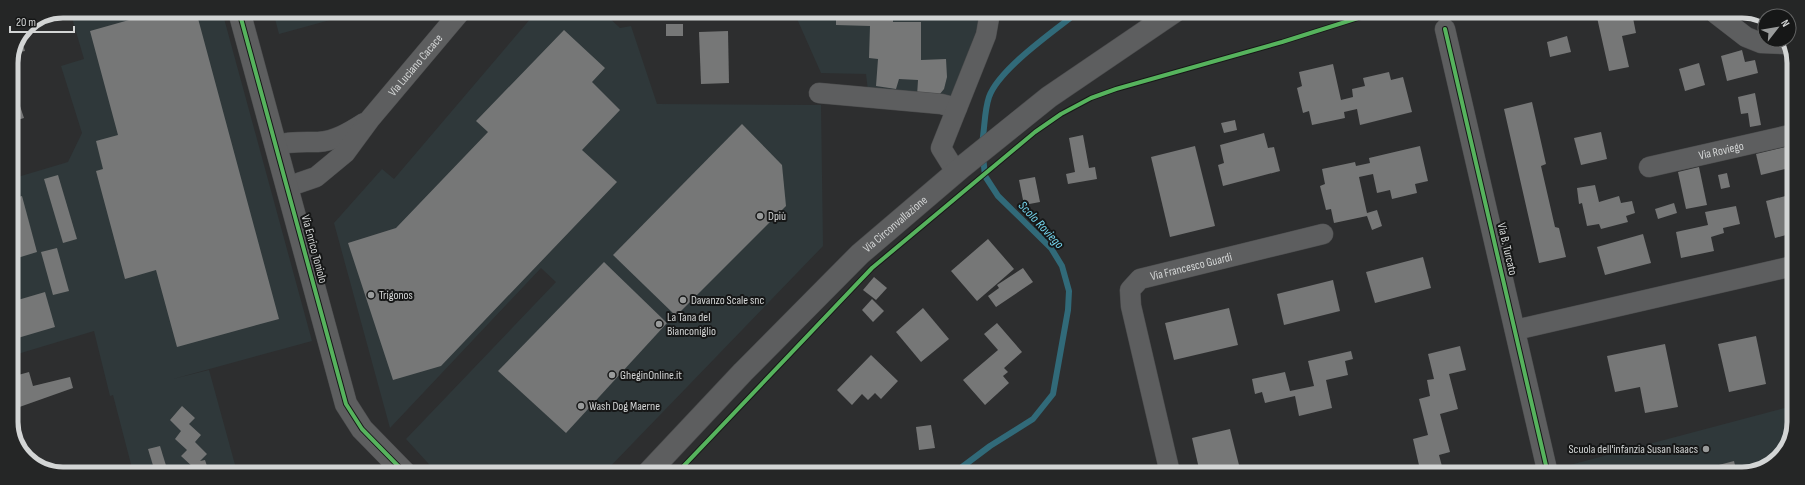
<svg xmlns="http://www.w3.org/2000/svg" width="1805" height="485" font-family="'Sofia Sans Condensed',sans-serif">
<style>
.built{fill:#2f383a}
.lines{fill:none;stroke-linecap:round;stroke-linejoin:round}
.stream{stroke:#316a79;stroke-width:6}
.building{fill:#767777}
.street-casing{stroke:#4b4c4d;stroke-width:21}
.secondary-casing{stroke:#4b4c4d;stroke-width:23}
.street{stroke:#5d5e5f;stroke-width:20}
.secondary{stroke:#5d5e5f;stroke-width:22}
.cycleway-casing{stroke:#161717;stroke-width:6}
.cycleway{stroke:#56b35d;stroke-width:4}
.poi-dot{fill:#999b9b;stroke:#161717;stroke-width:1.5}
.labels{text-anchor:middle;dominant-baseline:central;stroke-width:4;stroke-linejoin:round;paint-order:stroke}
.street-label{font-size:12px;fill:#d3d5d5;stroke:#161717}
.poi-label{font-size:12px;fill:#d3d5d5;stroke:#161717;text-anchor:start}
.water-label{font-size:13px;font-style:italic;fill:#74d6ef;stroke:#161717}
.rim{fill:none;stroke:#d3d5d5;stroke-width:5}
</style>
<rect width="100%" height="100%" fill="#2d2e2f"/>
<g class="built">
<polygon points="70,11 222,11 312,341 173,379 209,370 237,472 133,472 113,395 110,396 94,331 11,356 11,179 68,162 82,133 61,66 84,59"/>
<polygon points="273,11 363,11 279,34"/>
<polygon points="537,11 603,12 620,28 631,26 657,104 821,105 823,246 604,473 437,473 406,439 556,282 541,268 390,428 334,223 382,169 394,179"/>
<polygon points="794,12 1031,12 1022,20 981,18 952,97 868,91 866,74 821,73"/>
<polygon points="1792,406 1792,435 1774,463 1742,474 1552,474 1551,470"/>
</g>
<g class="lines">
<g class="stream">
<path d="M982 143C985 127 984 112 989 97 999 69 1054 31 1078 12"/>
<polyline points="954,473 990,446 1033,419 1053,394 1068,310 1069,291 1062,266 1051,248 998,196 985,176 983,156"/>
</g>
</g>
<g class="building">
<polygon points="161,11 196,11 279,319 177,347 156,270 125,279 96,171 103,169 96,141 118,135 90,31"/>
<polygon points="282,11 299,11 299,12 283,16"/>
<polygon points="836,12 893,12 893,22 921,22 921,60 946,59 947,77 944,89 939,95 917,96 918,80 899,79 896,89 876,86 878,59 869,58 870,26 836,25"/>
<polygon points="1596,13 1632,13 1636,33 1622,36 1629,67 1609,71"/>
<rect x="666" y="24" width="17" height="12"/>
<polygon points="564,30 605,68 592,82 620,110 582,150 617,182 441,366 393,380 348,243 396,228 488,132 476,121"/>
<polygon points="728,31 729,83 701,84 699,32"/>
<polygon points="1567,36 1571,52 1550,57 1547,42"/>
<polygon points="21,38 25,51 15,53 17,49"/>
<polygon points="1742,50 1745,62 1755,60 1758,73 1727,81 1721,56"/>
<polygon points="1699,63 1705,85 1685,91 1679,69"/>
<polygon points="1333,64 1341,100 1353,97 1352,89 1365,86 1363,78 1389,72 1391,80 1403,77 1412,112 1360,125 1357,109 1344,112 1345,118 1312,125 1309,111 1303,113 1297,88 1302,86 1299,72"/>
<polygon points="1755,93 1761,125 1750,127 1748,113 1741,114 1738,97"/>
<polygon points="1532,102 1546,164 1541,166 1555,227 1559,228 1566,257 1539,263 1504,109"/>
<polygon points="19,103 24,118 11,122 11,106"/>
<polygon points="1235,120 1237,130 1224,133 1221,123"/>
<polygon points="742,124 782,165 786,206 676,316 613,255"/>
<polygon points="1601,132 1607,159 1581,165 1574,138"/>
<polygon points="1264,133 1268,148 1274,147 1280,171 1223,186 1218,165 1224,163 1220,145"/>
<polygon points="1083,135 1089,168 1095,167 1097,179 1068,184 1066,174 1075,172 1069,138"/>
<polygon points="1794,145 1793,167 1761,175 1756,154"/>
<polygon points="1195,146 1215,226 1170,237 1151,157"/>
<polygon points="1420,146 1428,181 1415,184 1417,193 1392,199 1390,190 1377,193 1373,174 1359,177 1367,213 1377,210 1382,226 1372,230 1367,216 1334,223 1331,209 1326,210 1320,186 1325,184 1322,169 1355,162 1356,166 1370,163 1369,158"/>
<polygon points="1699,167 1707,205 1686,209 1678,172"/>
<polygon points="1727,173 1730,187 1721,189 1718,175"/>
<polygon points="58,175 77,239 63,243 44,179"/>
<polygon points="1035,177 1040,202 1024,205 1019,180"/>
<polygon points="1595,185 1599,202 1619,196 1621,203 1632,201 1635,213 1626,216 1628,222 1601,229 1599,224 1587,226 1582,203 1579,204 1577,188"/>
<polygon points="1793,194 1793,233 1775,238 1766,201"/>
<polygon points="22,196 37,252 11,260 11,199"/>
<polygon points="1674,203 1677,213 1658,219 1655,209"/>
<polygon points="1736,206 1740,224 1723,228 1724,233 1711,237 1714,251 1681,258 1676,232 1708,225 1705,212"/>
<polygon points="1643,234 1651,263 1605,275 1597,247"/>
<polygon points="988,239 1014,269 977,301 951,271"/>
<polygon points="57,248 69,291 53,295 41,252"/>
<polygon points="1423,257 1431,288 1375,303 1366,272"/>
<polygon points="604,262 667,323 566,433 498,371"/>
<polygon points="1023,268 1033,282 996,307 988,296 999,288 997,285"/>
<polygon points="874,277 887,288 876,300 863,290"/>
<polygon points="1333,280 1340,311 1284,325 1277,294"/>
<polygon points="45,292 55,327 11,340 11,302"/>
<polygon points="872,299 884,311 873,322 862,310"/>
<polygon points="923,308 949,339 921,362 896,332"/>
<polygon points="1229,308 1238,345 1174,360 1165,323"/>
<polygon points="997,323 1022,352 1004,368 1008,372 1003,376 1009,383 985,405 963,380 998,350 984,334"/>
<polygon points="1756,336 1766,384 1729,392 1718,344"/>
<polygon points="1665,344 1678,407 1645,413 1640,387 1615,392 1607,356"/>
<polygon points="1460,346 1466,370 1449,374 1458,409 1440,414 1450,452 1439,455 1443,470 1421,474 1413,439 1428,435 1419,399 1430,396 1427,380 1434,379 1428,354"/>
<polygon points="1351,351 1353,359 1345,361 1348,375 1326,380 1332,408 1299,416 1295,396 1265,403 1262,392 1255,394 1252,379 1285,372 1290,391 1314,386 1308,361"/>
<polygon points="871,355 898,381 881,399 875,393 868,400 862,394 852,405 837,390"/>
<polygon points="29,372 33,386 70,377 73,388 11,410 11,377"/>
<polygon points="182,406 195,418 189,424 201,435 195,442 207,454 200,461 205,460 209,472 189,472 194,468 181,456 187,450 175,439 181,431 170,420"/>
<polygon points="931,425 935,448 919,450 916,427"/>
<polygon points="1230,429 1241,473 1200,473 1192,438"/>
<polygon points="160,446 168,472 155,472 148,449"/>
<polygon points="1734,461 1737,474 1697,474 1696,471"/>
</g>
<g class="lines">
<defs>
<g id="street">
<polyline points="1715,13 1746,37 1761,43 1787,44"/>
<polyline points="1445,29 1548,474"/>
<polyline points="819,93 941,104 957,108"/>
<path d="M275 145C291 141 303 142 318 142 335 141 350 132 364 123"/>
<path id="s1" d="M1649 167 1794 134"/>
<polyline points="956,172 941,148 986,35 989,18"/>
<path id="s2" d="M287 187 316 177 345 153 370 119 461 11"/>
<polyline points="1515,330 1793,266"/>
<path id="s3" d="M1170 473 1131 306 1130 290 1140 279 1323 234"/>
</g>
<g id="secondary">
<polyline points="239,11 346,404 362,429 405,473"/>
<path id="s4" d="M648 473 743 372 860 254 962 167 1049 97 1174 12"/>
</g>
</defs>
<use href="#street" class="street-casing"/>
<use href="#secondary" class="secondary-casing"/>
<use href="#street" class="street"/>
<use href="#secondary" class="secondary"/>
<defs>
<g id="cycleway">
<polyline points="239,11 346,404 362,429 405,473"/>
<polyline points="1445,29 1548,474"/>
<polyline points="677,473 872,268 1035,132 1061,114 1091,98 1116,89 1282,42 1377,12"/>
</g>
</defs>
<use href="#cycleway" class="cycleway-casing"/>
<use href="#cycleway" class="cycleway"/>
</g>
<g class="poi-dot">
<circle cx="760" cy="216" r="4"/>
<circle cx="371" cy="295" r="4"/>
<circle cx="683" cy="300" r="4"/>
<circle cx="659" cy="324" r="4"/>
<circle cx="612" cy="375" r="4"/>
<circle cx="581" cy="406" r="4"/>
<circle cx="1706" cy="449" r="4"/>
</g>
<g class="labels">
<g class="street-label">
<text stroke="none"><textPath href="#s2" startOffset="181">Via Luciano Cacace</textPath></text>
<text stroke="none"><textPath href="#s1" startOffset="74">Via Roviego</textPath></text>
<text stroke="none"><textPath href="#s4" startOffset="351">Via Circonvallazione</textPath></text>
<text transform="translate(314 249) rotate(75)">Via Enrico Toniolo</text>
<text transform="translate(1507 249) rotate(77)">Via B. Turcato</text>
<text stroke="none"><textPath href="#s3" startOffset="255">Via Francesco Guardi</textPath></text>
</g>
<g class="poi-label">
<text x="768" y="216">Dpiù</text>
<text x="379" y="295">Trigonos</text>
<text x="691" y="300">Davanzo Scale snc</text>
<text x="667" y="317">La Tana del<tspan x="667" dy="14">Bianconiglio</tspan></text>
<text x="620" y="375">GheginOnline.it</text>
<text x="589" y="406">Wash Dog Maerne</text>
<text x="1698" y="449" text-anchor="end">Scuola dell'infanzia Susan Isaacs</text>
</g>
<g class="water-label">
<text transform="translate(1041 225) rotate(47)">Scolo Roviego</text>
</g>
</g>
<path d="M0 0H1805V485H0ZM63 18H1742A45 45 0 0 1 1787 63V422A45 45 0 0 1 1742 467H63A45 45 0 0 1 18 422V63A45 45 0 0 1 63 18Z" fill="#252626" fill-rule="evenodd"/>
<path class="rim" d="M63 18H1742A45 45 0 0 1 1787 63V422A45 45 0 0 1 1742 467H63A45 45 0 0 1 18 422V63A45 45 0 0 1 63 18Z"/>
<g transform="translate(1777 28) rotate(59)"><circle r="19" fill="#161717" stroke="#626363"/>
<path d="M0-3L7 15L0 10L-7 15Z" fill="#999b9b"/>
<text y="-6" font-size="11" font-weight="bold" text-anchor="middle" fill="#d3d5d5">N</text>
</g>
<path d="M10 26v6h64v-6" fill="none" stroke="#d3d5d5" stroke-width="2"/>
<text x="16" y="26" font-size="12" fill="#d3d5d5" stroke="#161717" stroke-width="3" paint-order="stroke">20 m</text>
</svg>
